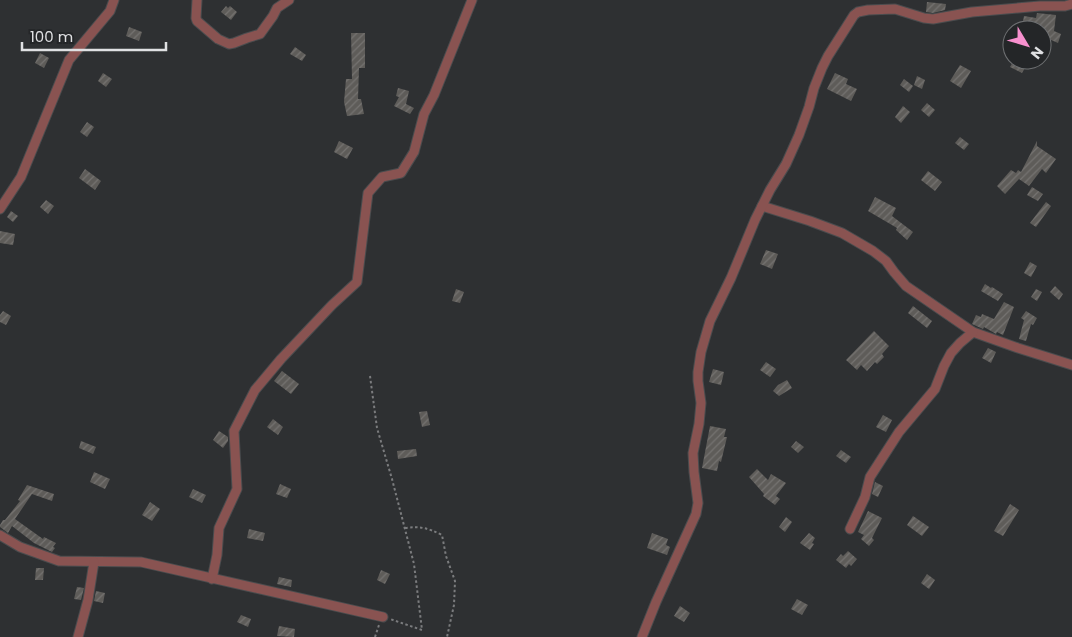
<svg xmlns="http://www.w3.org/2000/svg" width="1072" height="637" font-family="Poppins,sans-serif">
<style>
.building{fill:url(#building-hatch)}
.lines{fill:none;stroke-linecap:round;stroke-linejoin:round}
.minor-casing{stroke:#4a4c4e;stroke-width:11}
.path{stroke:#7b7c7e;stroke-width:2;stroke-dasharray:2.5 2.5;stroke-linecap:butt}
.minor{stroke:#895351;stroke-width:9}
</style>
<defs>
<pattern id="building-hatch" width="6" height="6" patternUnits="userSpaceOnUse" patternTransform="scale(1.25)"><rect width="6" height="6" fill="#5e5c59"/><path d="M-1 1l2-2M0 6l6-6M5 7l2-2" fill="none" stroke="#757371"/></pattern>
</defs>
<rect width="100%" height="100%" fill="#2e3032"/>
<g class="building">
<polygon points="927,2 946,4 945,10 933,13 926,12"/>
<polygon points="226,6 228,8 230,6 237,12 231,20 221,12"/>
<polygon points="1037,13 1056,15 1054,31 1061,34 1058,43 1051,40 1050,42 1042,39 1042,30 1034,30 1022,27 1024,16 1036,18"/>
<polygon points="129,27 142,32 139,41 126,36"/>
<polygon points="351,33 365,33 365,68 359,68 358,99 361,99 364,114 347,116 344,102 346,79 352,79"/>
<polygon points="295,47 306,55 302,61 290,54"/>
<polygon points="40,53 49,58 44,68 35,63"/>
<polygon points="1014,60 1017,60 1026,66 1022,73 1010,67"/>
<polygon points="960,65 971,71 961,88 950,81"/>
<polygon points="103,73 112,79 106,87 98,81"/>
<polygon points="835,73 848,79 846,84 857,89 851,101 827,89"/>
<polygon points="917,76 925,80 922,89 914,85"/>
<polygon points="904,79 913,86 909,92 900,85"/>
<polygon points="398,88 409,91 406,104 414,108 410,114 394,106 399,97 396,96"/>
<polygon points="927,103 935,110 929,117 921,110"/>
<polygon points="903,106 910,112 901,123 895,117"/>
<polygon points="87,122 94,127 87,137 80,132"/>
<polygon points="960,137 969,144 964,150 955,143"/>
<polygon points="339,141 353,148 347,159 334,152"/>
<polygon points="1037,141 1037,146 1056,159 1046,173 1042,169 1029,186 1019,179 1005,194 997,186 1011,170 1016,173 1018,170 1021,172"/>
<polygon points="85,169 101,181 95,190 79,178"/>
<polygon points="928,171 942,182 935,191 921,180"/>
<polygon points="1032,187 1043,194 1038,201 1027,195"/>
<polygon points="875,197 896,208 892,216 913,232 907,240 896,230 897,228 868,211"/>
<polygon points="46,200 54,206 48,214 40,207"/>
<polygon points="1046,202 1051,206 1036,227 1030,223"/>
<polygon points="11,211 18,216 13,222 7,217"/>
<polygon points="0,231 15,234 13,245 0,243"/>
<polygon points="766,250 778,254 772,269 760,264"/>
<polygon points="1030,262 1037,266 1031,277 1024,273"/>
<polygon points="985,284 991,288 992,287 1003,294 998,301 981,291"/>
<polygon points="1055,286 1063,294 1059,300 1050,292"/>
<polygon points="456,289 464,292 460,303 452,301"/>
<polygon points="1036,289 1042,292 1037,301 1031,297"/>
<polygon points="1004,302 1014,307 1003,335 997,332 996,334 984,327 983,329 972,324 976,315 981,317 982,314 994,319"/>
<polygon points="913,306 932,321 927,328 908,313"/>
<polygon points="3,311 11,316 6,325 0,322 0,315"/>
<polygon points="1026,311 1037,318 1033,325 1031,324 1026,341 1019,339 1024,320 1021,318"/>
<polygon points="874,331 889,346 882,354 884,357 877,364 875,362 867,371 861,365 857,370 846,360"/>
<polygon points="988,348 996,352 991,363 982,358"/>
<polygon points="766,362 776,369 770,377 760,370"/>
<polygon points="713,369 724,372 721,385 709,382"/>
<polygon points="282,371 299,384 291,394 274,381"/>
<polygon points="787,380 792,388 779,396 773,391 778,385"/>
<polygon points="427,411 430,425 422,427 419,412"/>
<polygon points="883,415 892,420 886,432 876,427"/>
<polygon points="273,419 283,427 278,435 267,427"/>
<polygon points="710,426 726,429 724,437 727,437 721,462 719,461 717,471 702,468"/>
<polygon points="219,431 228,437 228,441 223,448 213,440"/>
<polygon points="81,441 96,447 93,454 79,448"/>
<polygon points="796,441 804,447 798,453 791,447"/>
<polygon points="416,449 417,456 398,459 397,451"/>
<polygon points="841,450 851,457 846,463 836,456"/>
<polygon points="757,469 768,480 771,474 786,483 776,496 780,499 775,505 763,496 764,494 749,477"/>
<polygon points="94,472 110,479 105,489 90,482"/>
<polygon points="875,482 883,486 878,497 872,494"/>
<polygon points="280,484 291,489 287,498 276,494"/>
<polygon points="27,485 54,494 52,501 32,494 15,519 43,539 44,537 56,543 53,547 55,548 52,552 34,543 12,526 8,533 0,527 0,525 3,520 5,520 20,501 18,500"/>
<polygon points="193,489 206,495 202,503 189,497"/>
<polygon points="150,502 160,509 152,521 142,515"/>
<polygon points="1010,504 1019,510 1003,536 994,531"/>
<polygon points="868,511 882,518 872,538 874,540 869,546 861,539 864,535 858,532"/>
<polygon points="913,516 929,527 922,536 907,525"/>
<polygon points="786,517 792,522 785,532 779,527"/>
<polygon points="249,529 265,533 263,541 247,538"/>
<polygon points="652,533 668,539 666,545 670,547 667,555 647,548"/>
<polygon points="809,533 815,538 812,543 814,544 810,550 800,543"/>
<polygon points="848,551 857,559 851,566 849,564 846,568 836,560 841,554 843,556"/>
<polygon points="36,568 44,568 43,580 35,580"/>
<polygon points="381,570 390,574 385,584 377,580"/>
<polygon points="927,574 935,580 929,589 921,583"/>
<polygon points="279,577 292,580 291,587 277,584"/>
<polygon points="77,587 84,588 81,600 74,599"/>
<polygon points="96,591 105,593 103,603 94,601"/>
<polygon points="797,599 808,605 802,615 791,609"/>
<polygon points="680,606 690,613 684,622 674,616"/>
<polygon points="241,615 251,619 248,627 237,622"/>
<polygon points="279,626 295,629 294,637 277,636"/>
</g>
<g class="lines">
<defs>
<g id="minor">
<polyline points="197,0 196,18 197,21 218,39 229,44 234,43 247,38 260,34 273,16 277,8 289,0"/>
<polyline points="762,206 810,221 842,233 873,251 886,261 894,272 906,286 973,332 1018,348 1072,365"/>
<polyline points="0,209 21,177 69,60 110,11 114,0"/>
<polyline points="850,529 865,497 870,477 899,432 935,389 944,366 951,353 960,343 973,332"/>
<polyline points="0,535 20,547 59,561 141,562 383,617"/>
<polyline points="212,579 217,555 219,528 237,489 234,431 255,390 281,359 332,305 357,282 368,193 382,177 401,173 414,152 424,114 434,95 472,0"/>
<polyline points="78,637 88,600 94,562"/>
<polyline points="642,637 656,602 696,514 698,503 694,472 693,453 699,424 701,403 698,381 698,372 701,352 710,321 731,278 755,220 770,190 786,164 799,135 809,107 814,88 822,68 828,56 854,15 858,12 868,10 895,9 924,18 933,19 972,12 1040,6 1065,6 1072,4"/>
</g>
</defs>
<use href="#minor" class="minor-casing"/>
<g class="path">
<polyline points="370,376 377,428 392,479 414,564 422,630 390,619"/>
<path d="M405 528C420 526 428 528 442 535L446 556 455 581 454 605 447 637"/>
<polyline points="375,637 379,625"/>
</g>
<use href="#minor" class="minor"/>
</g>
<g transform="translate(1027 45) rotate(128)"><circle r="24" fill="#242628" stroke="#6f7173"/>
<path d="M0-4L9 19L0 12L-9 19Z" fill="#f790ce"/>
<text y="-8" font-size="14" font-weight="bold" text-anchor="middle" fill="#e0e1e3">N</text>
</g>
<path d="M22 42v8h144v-8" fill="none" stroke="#e0e1e3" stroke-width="2.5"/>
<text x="30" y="42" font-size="15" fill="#e0e1e3" stroke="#242628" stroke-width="4" paint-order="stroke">100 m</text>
</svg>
